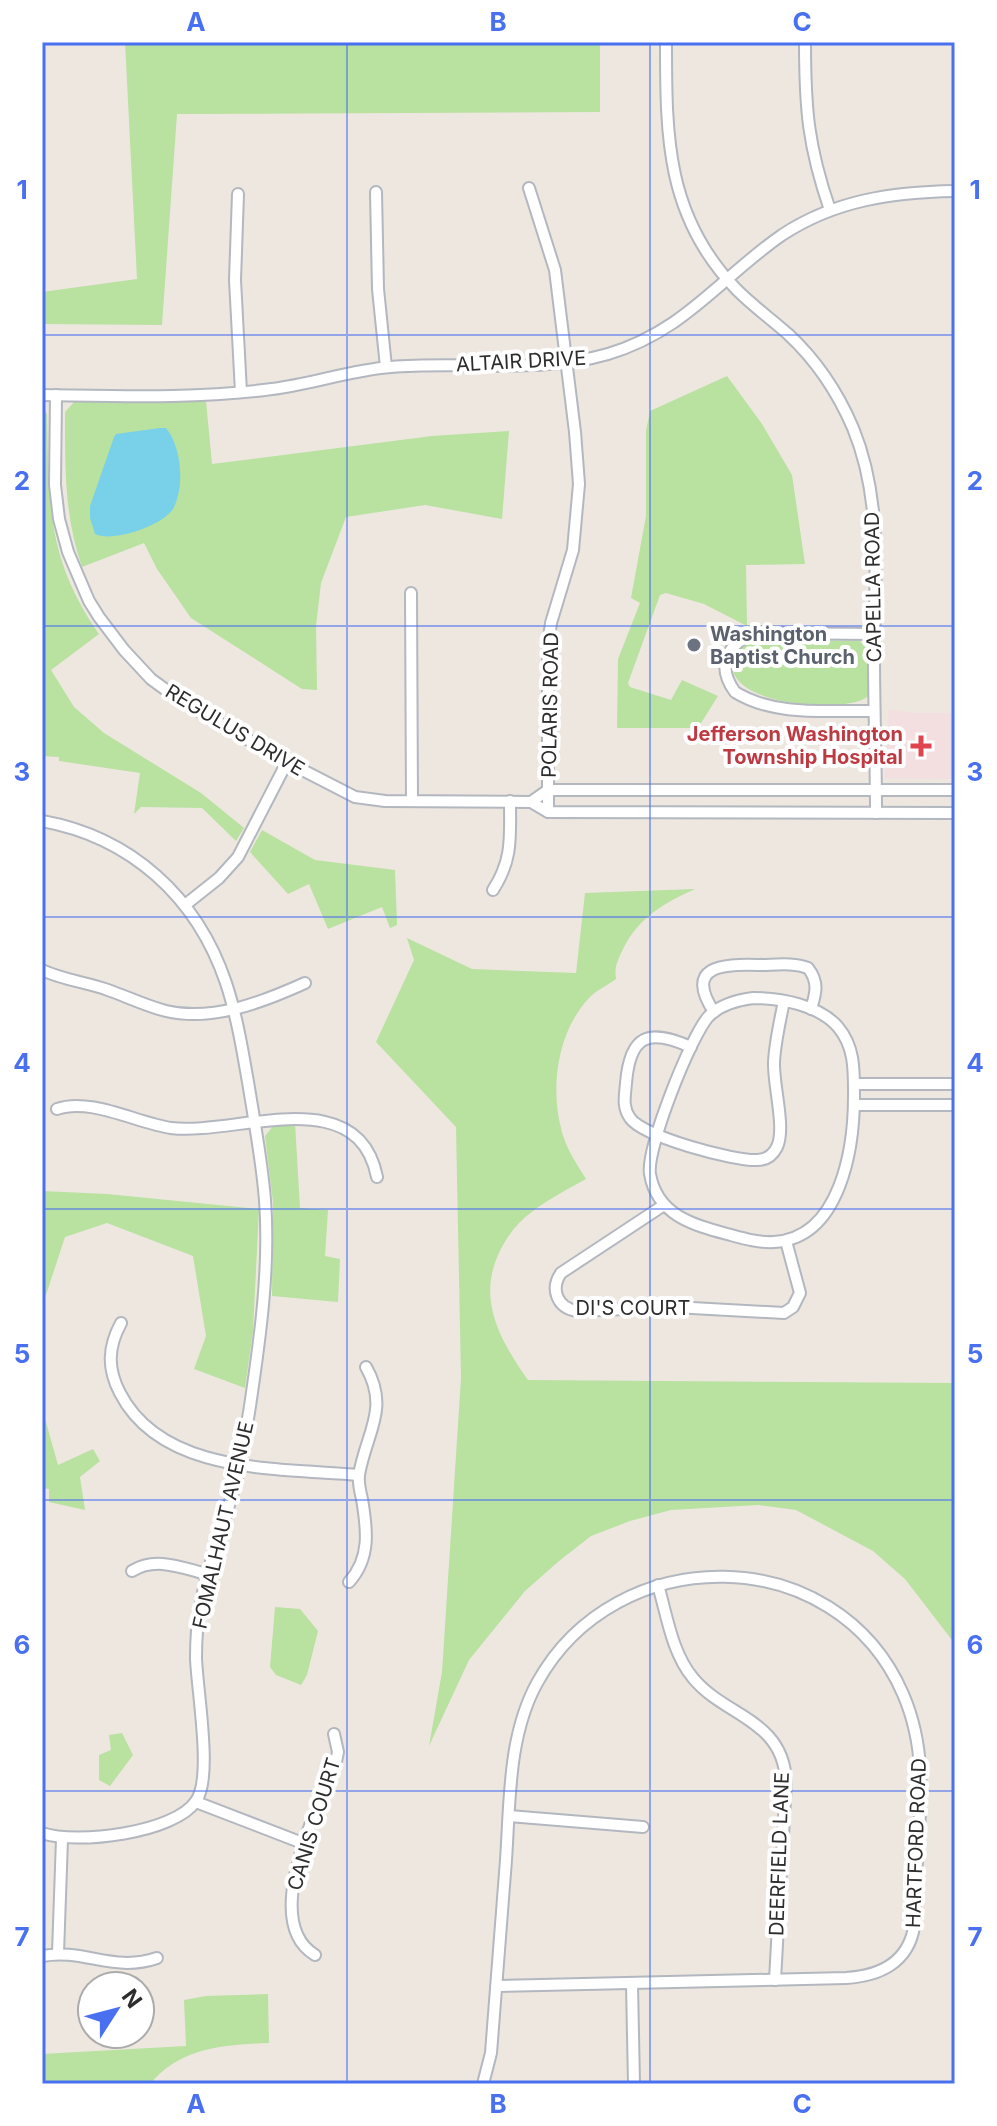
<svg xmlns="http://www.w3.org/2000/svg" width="997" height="2126" font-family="Inter,sans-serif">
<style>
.medical{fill:#f3dee0}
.green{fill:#b9e1a0}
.water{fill:#79d1e9}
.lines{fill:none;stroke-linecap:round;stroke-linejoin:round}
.minor-casing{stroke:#b3b7bf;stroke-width:14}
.minor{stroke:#fff;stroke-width:10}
.grid{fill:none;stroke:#4970f1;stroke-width:2;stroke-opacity:0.55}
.worship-dot{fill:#6b7280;stroke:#fff;stroke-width:3}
.health-dot{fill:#e0444e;stroke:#fff;stroke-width:3}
.labels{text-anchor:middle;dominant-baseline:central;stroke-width:8;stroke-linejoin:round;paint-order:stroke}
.street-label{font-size:20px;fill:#2d2d2d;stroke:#fff}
.worship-label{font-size:20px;font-weight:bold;fill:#5b616d;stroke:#fff;text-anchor:start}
.health-label{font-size:20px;font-weight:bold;fill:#be3a42;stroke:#fff;text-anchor:end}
.neatline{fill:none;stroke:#4970f1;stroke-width:3}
.grid-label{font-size:26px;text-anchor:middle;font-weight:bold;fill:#4970f1}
</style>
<rect width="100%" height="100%" fill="#ede7e0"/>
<polygon class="medical" points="889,709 912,713 955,713 955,779 885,778"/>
<g class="green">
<polygon points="125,42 600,42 600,112 177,114 162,325 42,324 42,292 137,279"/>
<polygon points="727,376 762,424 792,475 805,564 746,565 747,626 704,604 666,593 660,595 628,683 630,687 671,700 682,680 718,696 698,728 617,728 618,659 640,603 631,598 646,516 646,431 650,411"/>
<path d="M75 401H206L212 464 432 436 509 431 502 519 425 505 346 517 321 583 316 626 317 690 302 689 191 618 157 569 144 543 82 567C64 516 65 465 65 412Z"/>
<path d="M42 407 47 414C49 502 46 558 99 634L51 670 74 707 104 733 201 793 244 828 236 841 202 808 141 807 134 814 140 773 59 761V757L42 756Z"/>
<path d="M753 640 860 641 868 650V696C852 714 725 707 733 662 735 650 743 645 753 640Z"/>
<polygon points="262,830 315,860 395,870 397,925 390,928 382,907 328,929 309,884 288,894 250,852"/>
<path d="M695 889C664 903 639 917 623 949 618 960 614 967 616 979 608 985 597 990 590 997 558 1030 550 1085 561 1128 565 1147 576 1163 586 1179 568 1189 549 1199 533 1211 516 1223 503 1241 496 1260 479 1304 502 1343 528 1380L955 1383V1644L905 1579 873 1551 796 1510 758 1505 671 1510 630 1521 591 1536 559 1561 525 1591 469 1660 429 1746 442 1672 461 1378 456 1127 376 1042 414 960 407 938 472 969 576 973 585 893Z"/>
<polygon points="295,1123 300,1208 328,1210 325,1256 340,1259 338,1302 272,1296 273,1202 265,1136 274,1125"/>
<polygon points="42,1191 107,1194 259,1209 253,1331 245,1388 194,1369 206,1336 193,1256 107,1223 65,1237 42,1307"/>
<polygon points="42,1408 58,1465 93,1449 100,1461 80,1477 85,1510 49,1502 49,1489 42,1488"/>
<polygon points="275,1607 300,1609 318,1631 307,1675 301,1685 276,1675 270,1667"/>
<polygon points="122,1733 133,1755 110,1786 99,1780 99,1755 111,1750 109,1735"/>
<path d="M268 1994 269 2043C224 2045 181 2047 150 2084H42V2054L186 2046 184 2000 206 1996Z"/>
</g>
<path class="water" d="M160 428H166C181 446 185 485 174 507 166 525 112 543 95 534L90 518V506L114 437 116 434Z"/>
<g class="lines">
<defs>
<g id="minor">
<path d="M666 42C666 137 666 217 737 290 753 306 771 319 788 334 816 360 838 393 853 428 883 501 875 579 874 656 874 708 876 761 876 813"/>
<path d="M805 42C805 109 808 146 830 210"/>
<polyline points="529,188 555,270 575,432 579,484 573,550 551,623 548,645 548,812"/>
<polyline points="376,192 378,289 386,367"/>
<polyline points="238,194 235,280 241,392"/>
<path d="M42 395C118 396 197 399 272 389 312 384 351 370 391 367 462 361 539 374 608 354 685 331 720 278 782 235 835 200 893 192 955 191"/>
<polyline points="56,395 55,485 59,519 68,552 89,601 99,617 124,650 151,679 181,701 287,762 355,797 385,801 531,802 548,812 955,813"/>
<polyline points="411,593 412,801"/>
<path d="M874 711C829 710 775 717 735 692 714 663 730 639 761 633L875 634"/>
<polyline points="531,802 548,790 955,790"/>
<path d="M42 821C131 837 197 897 226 983 237 1016 243 1053 249 1088 255 1125 262 1162 265 1200 270 1268 260 1339 250 1406 246 1431 242 1457 236 1481 225 1523 207 1564 200 1608 197 1624 196 1641 196 1658 197 1690 213 1778 196 1801 175 1833 76 1845 42 1833"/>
<path d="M493 890C513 859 510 837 510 801"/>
<polyline points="185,905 219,878 238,857 287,762"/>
<path d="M42 970C63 980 86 982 108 990 128 997 146 1006 166 1011 212 1022 263 1002 305 983"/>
<path d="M753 998C781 998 819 1005 838 1027 855 1047 854 1071 854 1096 854 1147 841 1238 774 1242 758 1243 742 1238 727 1234 693 1225 657 1215 650 1174 646 1149 691 1035 709 1016 721 1004 738 1000 753 998Z"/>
<path d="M714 1012C684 966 722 964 758 965 774 965 793 962 808 968 819 982 816 993 811 1009"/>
<path d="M691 1047C648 1028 630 1035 626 1083 625 1096 622 1107 630 1118 643 1137 734 1161 757 1160 766 1160 773 1155 777 1147 786 1128 773 1085 774 1062 775 1042 780 1021 784 1001"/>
<polyline points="854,1084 955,1084"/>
<polyline points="854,1105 955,1105"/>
<path d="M57 1109C90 1097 137 1123 171 1128 235 1136 358 1080 377 1177"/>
<path d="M664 1205 561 1273C550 1289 557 1308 577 1311L674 1307 784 1313 793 1307 800 1293 786 1241"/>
<path d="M121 1323C108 1347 107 1368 120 1393 162 1475 280 1468 359 1475"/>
<path d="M132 1571C156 1556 182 1568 207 1574"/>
<path d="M349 1582C371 1558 367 1529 362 1499 360 1491 358 1483 359 1475 366 1433 390 1409 366 1367"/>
<path d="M658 1585C667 1616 672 1653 693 1678 725 1717 783 1719 786 1781L775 1980"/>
<polyline points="196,1802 305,1844"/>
<polyline points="509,1816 643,1827"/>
<polyline points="58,1953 62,1839"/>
<path d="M315 1955C259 1921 319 1806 336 1762L338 1752 334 1734"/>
<path d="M42 1956C84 1948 113 1973 157 1958"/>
<polyline points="632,1984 634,2084"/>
<path d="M483 2084 491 2053C496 1989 501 1924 506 1860 510 1801 508 1736 537 1683 616 1539 836 1540 903 1694 927 1749 921 1803 917 1861 915 1883 915 1905 914 1927 908 1963 879 1976 846 1978L496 1986"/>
</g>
</defs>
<use href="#minor" class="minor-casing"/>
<use href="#minor" class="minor"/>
</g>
<path class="grid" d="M347 42V2084M650 42V2084M42 335H955M42 626H955M42 917H955M42 1209H955M42 1500H955M42 1791H955"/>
<circle class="worship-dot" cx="694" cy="645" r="8"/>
<path class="health-dot" d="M917 734h8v8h8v8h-8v8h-8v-8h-8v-8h8z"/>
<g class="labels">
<g class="street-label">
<text transform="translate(521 361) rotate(-3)">ALTAIR DRIVE</text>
<text transform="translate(873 587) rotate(-91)">CAPELLA ROAD</text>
<text transform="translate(550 705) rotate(-89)">POLARIS ROAD</text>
<text transform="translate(235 730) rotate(31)">REGULUS DRIVE</text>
<text x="633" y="1308">DI'S COURT</text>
<text transform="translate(223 1525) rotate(-77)">FOMALHAUT AVENUE</text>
<text transform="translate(314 1824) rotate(-73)">CANIS COURT</text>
<text transform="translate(916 1843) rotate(-88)">HARTFORD ROAD</text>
<text transform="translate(779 1854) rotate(-88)">DEERFIELD LANE</text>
</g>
<g class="worship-label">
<text x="710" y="634">Washington<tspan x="710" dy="23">Baptist Church</tspan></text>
</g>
<g class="health-label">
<text x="903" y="734">Jefferson Washington<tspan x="903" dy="23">Township Hospital</tspan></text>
</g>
</g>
<rect width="997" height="2126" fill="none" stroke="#ffffff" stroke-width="88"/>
<g transform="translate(116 2010) rotate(54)"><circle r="38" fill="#ffffff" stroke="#ababab" stroke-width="2"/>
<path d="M0-6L14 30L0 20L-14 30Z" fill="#4970f1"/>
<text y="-12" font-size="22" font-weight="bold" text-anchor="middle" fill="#2d2d2d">N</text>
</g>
<rect x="44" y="44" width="909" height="2038" class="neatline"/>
<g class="grid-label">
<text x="196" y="31">A</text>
<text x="498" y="31">B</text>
<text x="802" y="31">C</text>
<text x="22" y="199">1</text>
<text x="975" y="199">1</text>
<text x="22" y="490">2</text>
<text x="975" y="490">2</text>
<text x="22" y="781">3</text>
<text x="975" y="781">3</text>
<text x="22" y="1072">4</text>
<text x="975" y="1072">4</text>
<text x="22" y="1363">5</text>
<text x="975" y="1363">5</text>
<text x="22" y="1654">6</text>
<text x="975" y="1654">6</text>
<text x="22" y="1946">7</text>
<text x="975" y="1946">7</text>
<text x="196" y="2113">A</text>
<text x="498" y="2113">B</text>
<text x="802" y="2113">C</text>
</g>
</svg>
